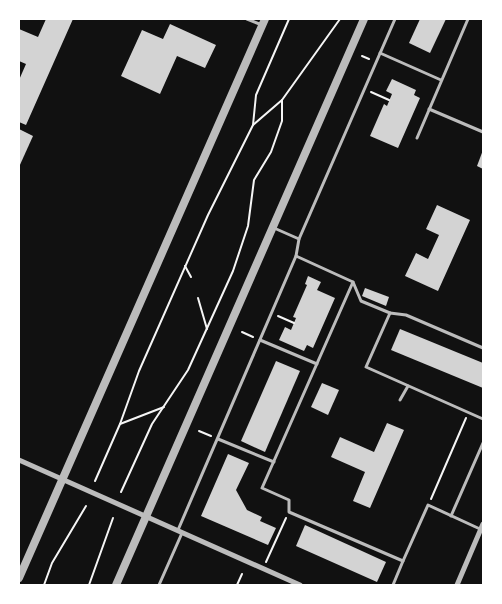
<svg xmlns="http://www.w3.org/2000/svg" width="502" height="604" font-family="'PT Sans Narrow',sans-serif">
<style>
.building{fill:#d3d3d3}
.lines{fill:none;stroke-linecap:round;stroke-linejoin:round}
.path{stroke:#f5f5f5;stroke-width:2}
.service{stroke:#bcbcbc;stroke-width:3}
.minor{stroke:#bcbcbc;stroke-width:5}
.tertiary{stroke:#bcbcbc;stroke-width:8}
</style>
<rect width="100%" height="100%" fill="#111"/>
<g class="building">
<polygon points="46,19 73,19 26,125 19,122 19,80 26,64 19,61 19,29 38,37"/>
<polygon points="420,19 446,19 430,53 409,43"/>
<polygon points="170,24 216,45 205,68 177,56 160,94 121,76 142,30 163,39"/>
<polygon points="392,79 416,90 414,95 420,98 398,148 370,136 384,104 387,106 392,94 386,91"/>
<polygon points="19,129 33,136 19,167"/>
<polygon points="483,150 483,169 477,166"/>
<polygon points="437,205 470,220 438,291 405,276 416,253 428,259 439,235 426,229"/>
<polygon points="308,276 321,282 317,290 335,298 313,348 307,345 304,351 279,340 285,327 291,330 296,318 293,317 307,285 305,284"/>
<polygon points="365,288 389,297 386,306 362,296"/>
<polygon points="400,329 483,363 483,388 391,350"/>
<polygon points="276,361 300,371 265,452 241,441"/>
<polygon points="322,383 339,390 328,415 311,407"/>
<polygon points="387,423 404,430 370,508 353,501 365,472 331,457 340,437 374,452"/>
<polygon points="228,454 249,463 236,490 247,510 262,517 260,521 276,528 268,545 201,516"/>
<polygon points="305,525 386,562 377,582 296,546"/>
</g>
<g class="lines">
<g class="path">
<polyline points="362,56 369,59"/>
<polyline points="371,92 389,100"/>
<polyline points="253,125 282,100"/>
<polyline points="185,266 191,277"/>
<polyline points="198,298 207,329"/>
<polyline points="278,316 294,323"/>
<polyline points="242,332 253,337"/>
<polyline points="120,424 164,407"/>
<polyline points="199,431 211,436"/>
<polyline points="95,481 120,424 139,371 208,215 253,125 256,95 289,19"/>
<polyline points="121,492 152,424 188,370 233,271 248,226 254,180 271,152 282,121 282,100 340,19"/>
<polyline points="431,499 466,418"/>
<polyline points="266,562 286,518"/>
<polyline points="44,585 52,563 86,506"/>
<polyline points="89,585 113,518"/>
<polyline points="237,585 242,574"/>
</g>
<g class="service">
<polyline points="247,19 262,25"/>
<polyline points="380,53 441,80"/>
<polyline points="429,109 483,132"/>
<polyline points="417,138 468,19"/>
<polyline points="274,228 299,239"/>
<polyline points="296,256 353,282 361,301 390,313"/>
<polyline points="353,282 262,488 289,500 289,512 403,561 428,505 480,529"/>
<polyline points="260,340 317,364"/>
<polyline points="483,348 406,315 390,313 366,367 483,419"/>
<polyline points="400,400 408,386"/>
<polyline points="218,439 274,462"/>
<polyline points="451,516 483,443"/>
<polyline points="178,530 296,256 299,239 395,19"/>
<polyline points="159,585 182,533"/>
<polyline points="393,585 403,561"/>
</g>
<g class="minor">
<polyline points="19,460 300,585"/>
<polyline points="457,585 483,524"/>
</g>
<g class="tertiary">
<polyline points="19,578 265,19"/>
<polyline points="116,585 364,19"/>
</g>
</g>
<rect width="502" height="604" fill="none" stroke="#ffffff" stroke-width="40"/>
</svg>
